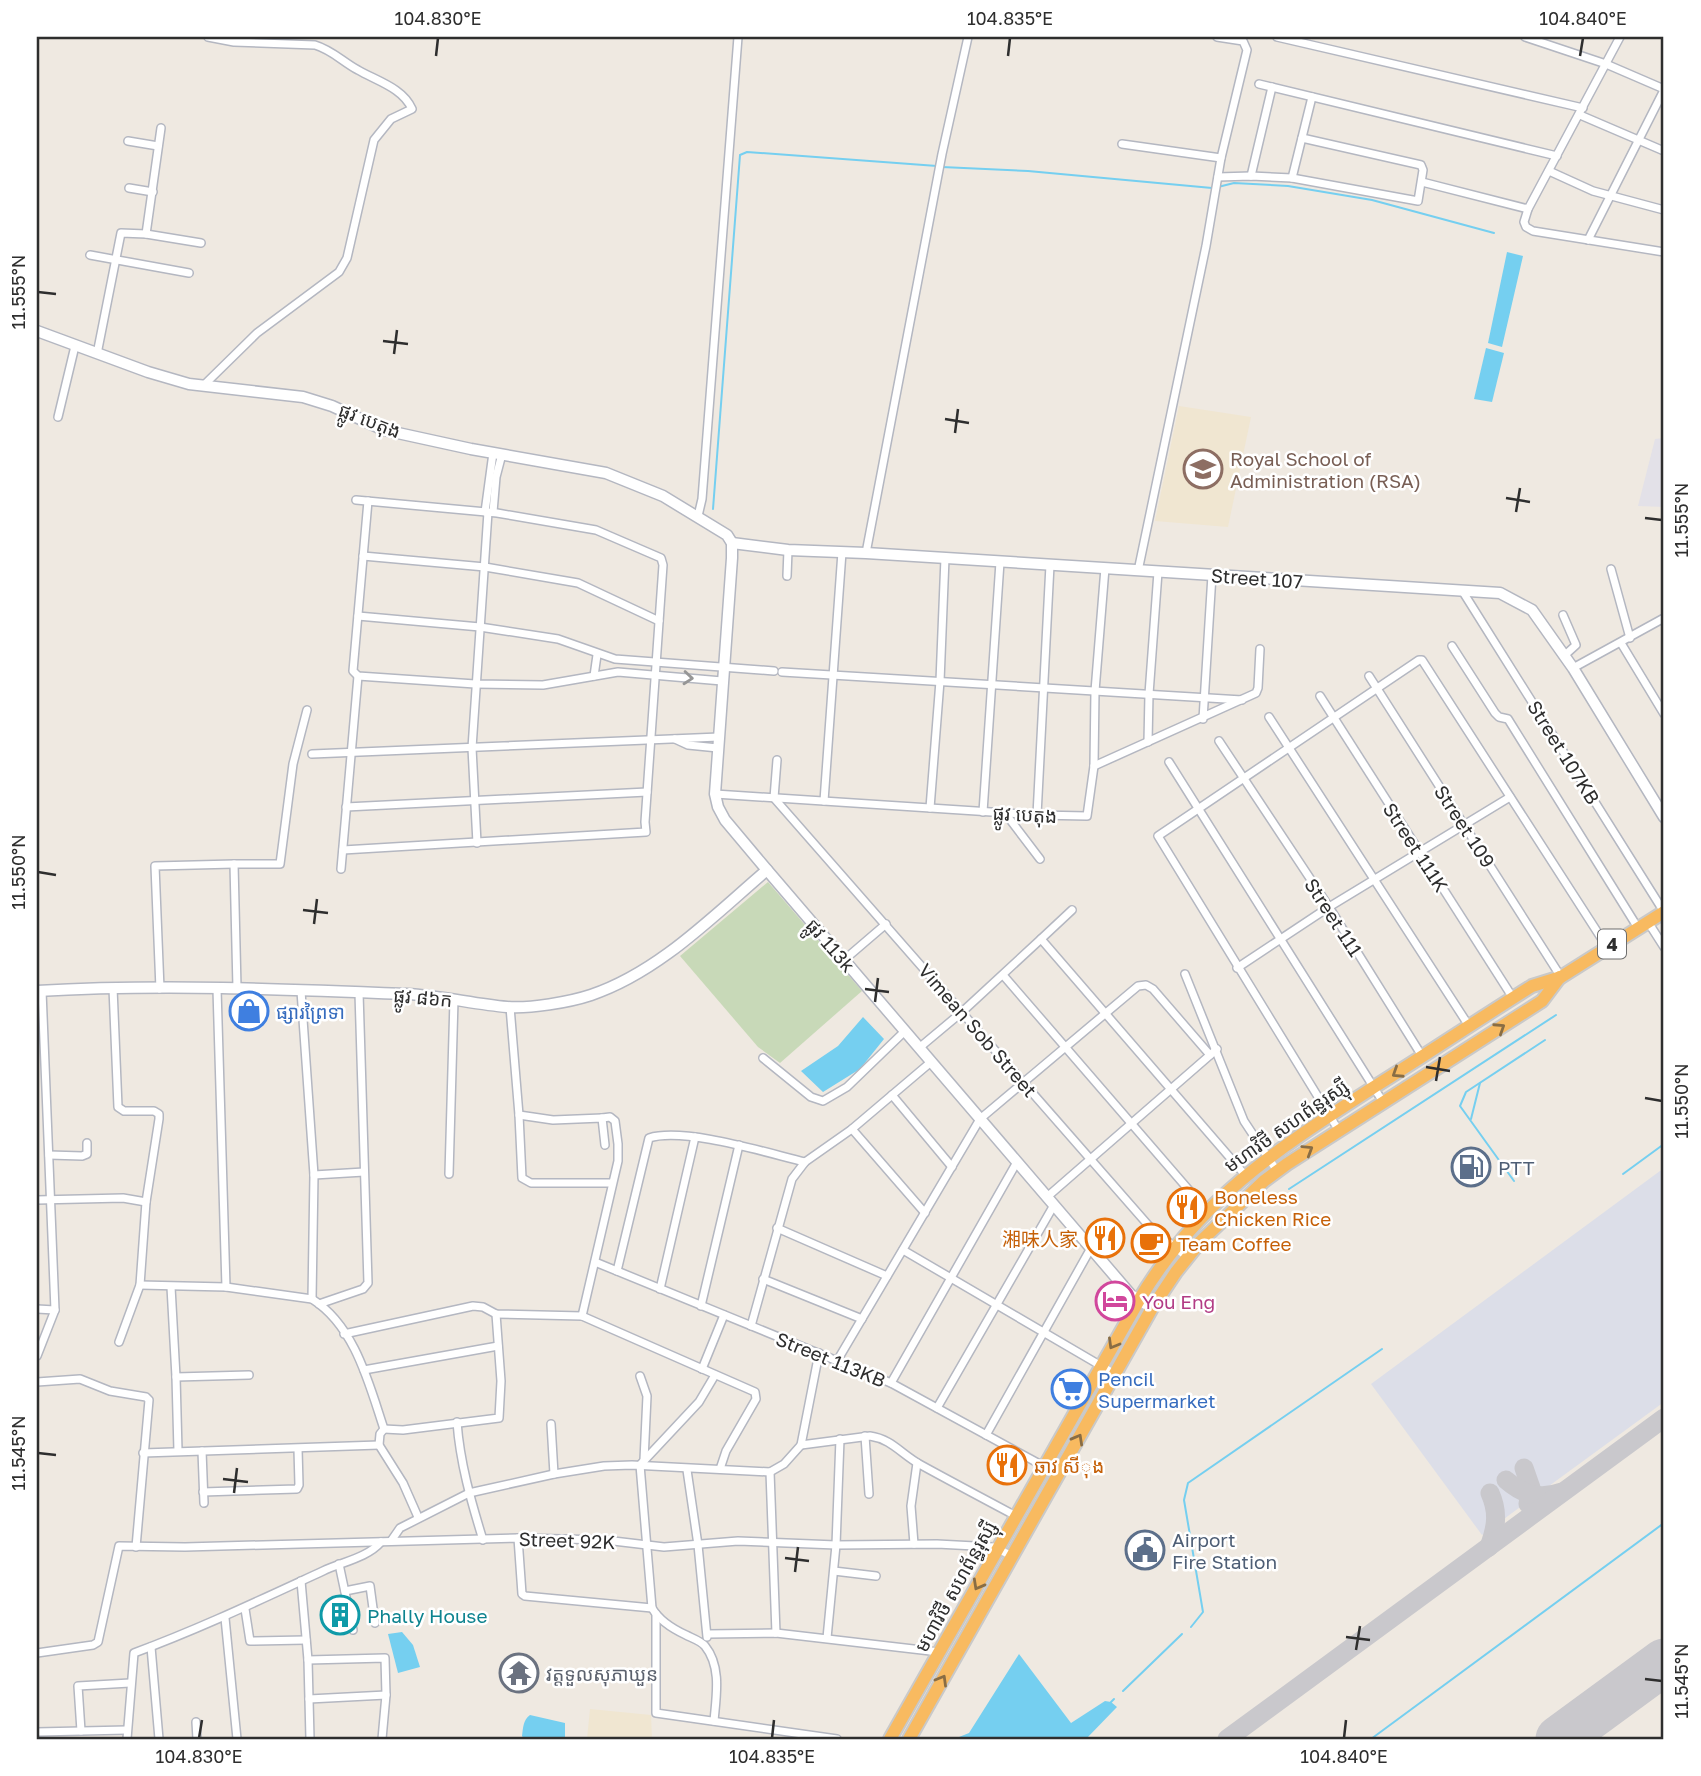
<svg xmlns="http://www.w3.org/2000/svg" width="1701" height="1776" font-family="'Golos Text','Noto Sans SC','Noto Sans Khmer',sans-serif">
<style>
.industrial{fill:#e3e1e8}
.education{fill:#f0e6d1}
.airport{fill:#dcdee8}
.cemetery{fill:#c8d9b8}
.water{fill:#75cff0}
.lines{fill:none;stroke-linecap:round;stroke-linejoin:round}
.stream{stroke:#75cff0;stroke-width:2}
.taxiway{stroke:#c9c8cc;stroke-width:19}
.runway{stroke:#c9c8cc;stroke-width:47}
.minor-casing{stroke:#b4b7c1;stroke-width:10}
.tertiary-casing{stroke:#b4b7c1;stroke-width:13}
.trunk-casing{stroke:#c9c9c9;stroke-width:16}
.minor{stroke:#fff;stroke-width:7}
.tertiary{stroke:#fff;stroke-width:10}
.trunk{stroke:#f8ba60;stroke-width:12}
.oneway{stroke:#969696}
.oneway2{stroke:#896d44}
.ticks{fill:none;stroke:#2e2e2e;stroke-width:2.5}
.labels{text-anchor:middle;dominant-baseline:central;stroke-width:5;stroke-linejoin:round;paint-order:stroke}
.shield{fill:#fff;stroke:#6d6d6d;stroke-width:2}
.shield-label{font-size:18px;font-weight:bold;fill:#2e2e2e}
.street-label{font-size:19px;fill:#2e2e2e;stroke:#fff}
.education-label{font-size:19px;fill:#785e54;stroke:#fff;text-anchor:start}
.shop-label{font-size:19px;fill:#366cbe;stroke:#fff;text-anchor:start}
.service-label{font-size:19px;fill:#4e5e75;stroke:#fff;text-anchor:start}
.food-label{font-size:19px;fill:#c56008;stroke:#fff;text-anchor:start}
.hotel-label{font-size:19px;fill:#b23c85;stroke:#fff;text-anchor:start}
.culture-label{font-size:19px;fill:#0d838f;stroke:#fff;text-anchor:start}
.worship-label{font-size:19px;fill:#5b616d;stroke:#fff;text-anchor:start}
.neatline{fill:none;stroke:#2e2e2e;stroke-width:2.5}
.ticks-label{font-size:18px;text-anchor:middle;fill:#2e2e2e}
</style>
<rect width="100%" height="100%" fill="#efe9e1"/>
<polygon class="industrial" points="1664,438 1664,507 1638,506 1655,439"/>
<g class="education">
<polygon points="1179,406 1251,417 1228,527 1155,521"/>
<polygon points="590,1709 651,1715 652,1739 587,1739"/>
</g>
<polygon class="airport" points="1664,1168 1664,1402 1482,1535 1371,1384"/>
<polygon class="cemetery" points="768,882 862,991 780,1063 758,1047 680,956"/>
<g class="water">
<polygon points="1507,252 1523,256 1502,347 1488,343"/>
<polygon points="1486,348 1504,353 1492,402 1474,399"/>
<polygon points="863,1017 884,1039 860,1069 823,1092 801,1071 838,1046"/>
<polygon points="402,1632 413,1645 420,1667 398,1673 388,1634"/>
<polygon points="1019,1654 1071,1723 1105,1701 1111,1702 1117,1707 1086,1739 954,1739 969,1733"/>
<path d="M530 1715 565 1723V1739H524L522 1736C523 1728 523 1720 530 1715Z"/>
</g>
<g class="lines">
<g class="stream">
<polyline points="942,167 1028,171 1212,188"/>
<polyline points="1218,187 1234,183 1288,186 1372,200 1494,233"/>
<polyline points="713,509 740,155 747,152 937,166"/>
<polyline points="1471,1119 1480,1083"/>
<polyline points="1623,1174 1664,1144"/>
<polyline points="1514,1181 1460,1106 1466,1092 1545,1040"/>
<polyline points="1289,1189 1556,1015"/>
<polyline points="1191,1627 1203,1612 1184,1500 1188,1483 1382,1349"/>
<polyline points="1123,1691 1182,1634"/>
<polyline points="1111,1702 1114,1699"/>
<polyline points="1371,1739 1664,1523"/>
</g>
<g class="taxiway">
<polyline points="1524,1468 1531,1488 1528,1504"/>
<path d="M1506 1480C1523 1495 1540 1500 1562 1492"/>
<path d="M1489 1547C1496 1528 1499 1513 1490 1493"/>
<polyline points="1227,1739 1664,1418"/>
</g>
<polyline class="runway" points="1559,1739 1664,1662"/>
<defs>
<g id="minor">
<polyline points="1277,37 1583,108"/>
<polyline points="1525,37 1606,64 1664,89"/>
<polyline points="1620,37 1528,209 1524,222 1526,227 1533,231 1664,252"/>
<polyline points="1259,84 1557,156"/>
<polyline points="1580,115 1664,151"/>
<polyline points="128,141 158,146"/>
<polyline points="1122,144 1221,158"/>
<polyline points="1549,171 1593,191 1664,210"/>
<polyline points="1251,176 1272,87"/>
<polyline points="1218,177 1251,176 1292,178 1418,201 1423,170 1421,165 1302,138"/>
<polyline points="1292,178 1312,97"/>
<polyline points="1422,182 1528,209"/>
<polyline points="129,188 153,192"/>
<polyline points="146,234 161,128"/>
<polyline points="1588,240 1664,90"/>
<polyline points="90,255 189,273"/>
<polyline points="97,354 121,233 146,234 201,243"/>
<path d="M204 385 257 333 339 272 347 258 374 140 391 119 412 109C403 88 377 81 358 70 343 62 332 50 315 45L234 42 208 37"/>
<polyline points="58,417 75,346"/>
<polyline points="368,501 353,671 358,676 475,684 543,685 618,672 722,681"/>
<polyline points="485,512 493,453"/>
<polyline points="493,512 496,477 502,454"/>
<polyline points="698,516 702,499 738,37"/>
<polyline points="866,553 942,154 968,37"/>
<polyline points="363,556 485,567 578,583 659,621"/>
<polyline points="1611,569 1630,638"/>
<polyline points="1138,571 1206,246 1221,158 1247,50 1243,41 1217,37"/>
<polyline points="787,576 788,550"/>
<polyline points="1463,592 1664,912"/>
<polyline points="1563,615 1576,645 1565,655"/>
<polyline points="358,616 480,627 558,639 615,659 774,671"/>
<polyline points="1621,643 1664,714"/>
<polyline points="1452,646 1495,713 1499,717 1508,719 1638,928"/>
<polyline points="1573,668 1664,618"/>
<polyline points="782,672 1242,700"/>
<polyline points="594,676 597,655"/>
<polyline points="1369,676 1561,977"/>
<polyline points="1320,696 1513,998"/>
<polyline points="1269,717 1469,1026"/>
<polyline points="1203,719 1212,575"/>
<polyline points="675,739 688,745 718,748"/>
<polyline points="1219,741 1329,907 1422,1056"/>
<polyline points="1148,742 1149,694 1158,572"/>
<polyline points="312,754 719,737"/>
<polyline points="777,760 774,798 1149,1226 1187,1257"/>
<polyline points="1169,762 1383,1102"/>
<polyline points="1094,766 1256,693 1258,688 1260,649"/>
<polyline points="715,794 1037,815 1087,816 1094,766 1095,691 1105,568"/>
<polyline points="824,801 842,552"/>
<polyline points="346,807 647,792"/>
<polyline points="930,808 940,681 945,558"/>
<polyline points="983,812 1000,562"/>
<polyline points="1005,813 1040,859"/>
<polyline points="1037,815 1050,565"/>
<polyline points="477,843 472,748 488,512"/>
<polyline points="343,850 646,832 645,822 663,565 661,558 596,530 497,513 356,500"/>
<polyline points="341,869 358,676"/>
<polyline points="1072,910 1041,939 1245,1175"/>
<polyline points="1648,922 1664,947"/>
<polyline points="844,960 886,924"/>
<polyline points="1237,968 1329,907 1510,797"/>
<polyline points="1185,974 1244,1121 1277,1171"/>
<polyline points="1003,975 1207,1211"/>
<polyline points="113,988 118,1107 124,1111 154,1111 159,1114 159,1119 146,1202 140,1285 119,1342"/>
<polyline points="237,988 234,864 280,864 293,764 307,710"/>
<polyline points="160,989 155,866 234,864"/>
<polyline points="217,989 226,1287"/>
<polyline points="301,991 314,1175 312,1299"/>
<polyline points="510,1007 519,1115 522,1178 531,1183 612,1183"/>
<polyline points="919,1048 962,1012 1041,939"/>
<polyline points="763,1058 811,1097 823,1101 847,1087 905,1031"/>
<polyline points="892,1095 952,1167"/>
<polyline points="519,1115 553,1120 602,1118 605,1145"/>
<polyline points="852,1129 925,1213"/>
<polyline points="1339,1131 1158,836 1419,660 1422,660 1607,947"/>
<polyline points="49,1155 82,1156 87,1154 87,1143"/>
<polyline points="449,1174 454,1000"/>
<polyline points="314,1175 364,1172"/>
<polyline points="1047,1197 1217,1049"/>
<polyline points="37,1200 123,1198 146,1202"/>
<polyline points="777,1228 887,1276"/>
<polyline points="903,1250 1115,1374"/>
<polyline points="595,1262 891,1383 1058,1474"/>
<path d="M617 1271 649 1138C685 1127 767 1153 805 1162"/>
<polyline points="763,1279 862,1319"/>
<path d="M140 1285 226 1287 312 1299C355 1326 369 1384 384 1429L380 1434 379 1445 403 1483 418 1517"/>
<polyline points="171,1287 176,1377 249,1375"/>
<polyline points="660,1289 695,1137"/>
<polyline points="319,1304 363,1289 368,1283 359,993"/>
<polyline points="701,1306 739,1145"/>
<polyline points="37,1309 55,1310"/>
<polyline points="582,1316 618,1161 618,1144 615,1121 610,1117 602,1118"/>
<polyline points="751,1326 792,1179 805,1162 852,1129 931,1062"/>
<polyline points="344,1334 473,1306 483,1307 496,1314 582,1316 755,1392 756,1399 726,1451 720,1469"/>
<polyline points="37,1356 55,1310 42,991"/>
<polyline points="837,1361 980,1119 1138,986 1146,985 1153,989 1210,1055"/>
<polyline points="702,1369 724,1315"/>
<polyline points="364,1370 498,1346"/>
<polyline points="640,1376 647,1396 644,1460"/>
<polyline points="176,1377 178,1451"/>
<polyline points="37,1382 80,1379 110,1391 146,1397 149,1400 136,1547"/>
<polyline points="891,1383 1017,1162"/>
<polyline points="937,1408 1054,1205"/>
<path d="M457 1422C460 1463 471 1501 483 1540"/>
<polyline points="551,1424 554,1474"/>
<polyline points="384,1429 403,1430 499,1418 501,1381 496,1314"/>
<polyline points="986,1435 1091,1248"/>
<polyline points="865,1436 869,1494"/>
<path d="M801 1445 870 1436C892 1439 902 1455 921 1465 952 1482 984 1499 1016 1516"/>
<polyline points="202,1451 204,1503"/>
<polyline points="143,1453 379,1445"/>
<polyline points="687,1470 698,1545 707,1637"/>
<polyline points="770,1472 776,1633"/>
<polyline points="203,1492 297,1489 299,1485 298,1449"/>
<polyline points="518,1538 522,1594 525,1596 652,1608"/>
<polyline points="391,1541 400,1528 469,1493 554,1474 604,1466 632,1465 770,1472 784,1464 801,1445 819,1353"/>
<polyline points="914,1544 911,1506 917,1463"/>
<polyline points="339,1564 353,1630"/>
<polyline points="834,1571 876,1576"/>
<polyline points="301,1581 308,1660 310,1739"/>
<polyline points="345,1591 370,1586 375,1623"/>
<polyline points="245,1609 250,1641 306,1640"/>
<polyline points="656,1614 656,1713 837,1739"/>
<polyline points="225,1618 237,1739"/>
<polyline points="708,1634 776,1633 939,1652"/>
<polyline points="827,1638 836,1545 840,1439"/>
<polyline points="151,1647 159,1739"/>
<polyline points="37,1653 93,1645 98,1642 119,1546 185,1547 518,1538 605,1540 664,1547 738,1541 836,1545 937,1544 994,1547 1012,1556"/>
<polyline points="308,1660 385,1658 386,1695 382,1739"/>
<polyline points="309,1699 386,1695"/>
<path d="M714 1721C716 1697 722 1667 705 1646 701 1641 692 1638 686 1635 673 1629 659 1620 652 1608L640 1465 699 1402 715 1375"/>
<polyline points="196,1722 197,1739"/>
<polyline points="81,1731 78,1686 130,1683"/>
<polyline points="37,1732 127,1730"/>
<path d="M127 1739 134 1653C199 1629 260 1600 323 1571 342 1562 367 1558 381 1542"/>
</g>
<g id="tertiary">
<polyline points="37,331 148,372 189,384 303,397 332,406 384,430 471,449 606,473 663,496 727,535 732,543 732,558 715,794 718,807 725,820 767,870 1131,1295 1152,1308"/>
<polyline points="732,543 788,550 866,553 1500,593 1532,610 1573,668 1664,817"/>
<path d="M37 991C160 984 284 989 407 994 441 996 474 1004 507 1007 529 1009 570 1002 591 995 659 972 713 916 767 870"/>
</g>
<g id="trunk">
<path d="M890 1739 1139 1300C1201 1197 1276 1150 1374 1087 1427 1054 1479 1019 1532 986L1561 977 1664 912"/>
<polyline points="909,1739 1152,1308 1176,1272 1200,1242 1264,1181 1287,1164 1542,1001 1560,977"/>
</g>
</defs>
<use href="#minor" class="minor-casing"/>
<use href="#tertiary" class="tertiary-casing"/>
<use href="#trunk" class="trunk-casing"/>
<use href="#minor" class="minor"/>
<use href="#tertiary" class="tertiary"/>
<use href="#trunk" class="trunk"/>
</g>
<defs><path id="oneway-chevron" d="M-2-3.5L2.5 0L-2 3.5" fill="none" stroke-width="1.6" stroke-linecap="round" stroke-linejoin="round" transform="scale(1.75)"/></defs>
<use class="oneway" href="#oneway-chevron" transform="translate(688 678) rotate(5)"/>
<g class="oneway2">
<use href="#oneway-chevron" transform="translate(1500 1028) rotate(-33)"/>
<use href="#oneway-chevron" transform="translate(1397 1073) rotate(147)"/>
<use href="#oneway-chevron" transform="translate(1308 1150) rotate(-32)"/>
<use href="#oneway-chevron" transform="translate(1113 1344) rotate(120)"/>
<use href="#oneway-chevron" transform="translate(1078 1439) rotate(-61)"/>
<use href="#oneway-chevron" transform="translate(978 1585) rotate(119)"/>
<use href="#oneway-chevron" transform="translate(942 1680) rotate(-60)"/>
</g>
<path class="ticks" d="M436 56 438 38M1008 56 1010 38M1580 56 1583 38M38 292 56 294M383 341 408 344M394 354 397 330M945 419 969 423M955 433 958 409M1506 498 1530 502M1516 512 1520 488M1645 518 1662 520M38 872 56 875M303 910 328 913M314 924 317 899M865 989 889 992M875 1002 878 978M1426 1067 1450 1071M1436 1081 1440 1057M1645 1098 1662 1101M38 1453 56 1455M223 1479 248 1482M234 1493 237 1468M785 1558 809 1561M795 1572 798 1547M1346 1637 1370 1640M1356 1650 1360 1626M1645 1679 1662 1681M199 1738 202 1720M772 1738 774 1720M1344 1738 1346 1720"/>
<defs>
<symbol id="school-ring" viewBox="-11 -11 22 22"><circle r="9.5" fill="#fff" stroke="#8d6e63" stroke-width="1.5"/><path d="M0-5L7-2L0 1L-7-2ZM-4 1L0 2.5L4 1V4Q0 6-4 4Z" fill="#8d6e63"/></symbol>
<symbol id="shop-ring" viewBox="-11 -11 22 22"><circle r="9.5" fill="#fff" stroke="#3f7fe0" stroke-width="1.5"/><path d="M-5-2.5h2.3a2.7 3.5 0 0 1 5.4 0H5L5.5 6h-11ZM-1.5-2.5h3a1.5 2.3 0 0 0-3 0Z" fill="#3f7fe0"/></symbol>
<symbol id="fuel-ring" viewBox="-11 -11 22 22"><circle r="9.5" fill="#fff" stroke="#5c6f8a" stroke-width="1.5"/><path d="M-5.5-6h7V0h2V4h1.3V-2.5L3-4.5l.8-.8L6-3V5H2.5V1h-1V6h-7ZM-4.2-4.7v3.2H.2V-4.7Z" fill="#5c6f8a"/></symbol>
<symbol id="restaurant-ring" viewBox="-11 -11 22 22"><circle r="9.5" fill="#fff" stroke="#e8710a" stroke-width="1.5"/><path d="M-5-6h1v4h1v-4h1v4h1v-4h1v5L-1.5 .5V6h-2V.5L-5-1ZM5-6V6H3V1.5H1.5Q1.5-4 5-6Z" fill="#e8710a"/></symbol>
<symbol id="cafe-ring" viewBox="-11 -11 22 22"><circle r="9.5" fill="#fff" stroke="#e8710a" stroke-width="1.5"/><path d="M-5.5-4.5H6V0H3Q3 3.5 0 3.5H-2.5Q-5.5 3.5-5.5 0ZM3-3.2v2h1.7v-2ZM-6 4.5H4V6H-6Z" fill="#e8710a"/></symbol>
<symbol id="hotel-ring" viewBox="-11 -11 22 22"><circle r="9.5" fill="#fff" stroke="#d1479c" stroke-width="1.5"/><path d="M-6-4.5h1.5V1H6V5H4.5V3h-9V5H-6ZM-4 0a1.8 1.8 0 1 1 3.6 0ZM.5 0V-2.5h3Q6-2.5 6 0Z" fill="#d1479c"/></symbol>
<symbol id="supermarket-ring" viewBox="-11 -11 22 22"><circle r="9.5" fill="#fff" stroke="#3f7fe0" stroke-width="1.5"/><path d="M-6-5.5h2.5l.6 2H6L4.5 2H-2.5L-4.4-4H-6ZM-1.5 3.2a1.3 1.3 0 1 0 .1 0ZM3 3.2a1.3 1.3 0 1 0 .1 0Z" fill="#3f7fe0"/></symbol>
<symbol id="civic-ring" viewBox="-11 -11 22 22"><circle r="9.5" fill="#fff" stroke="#5c6f8a" stroke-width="1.5"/><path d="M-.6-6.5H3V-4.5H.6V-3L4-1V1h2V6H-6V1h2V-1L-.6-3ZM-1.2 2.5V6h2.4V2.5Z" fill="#5c6f8a"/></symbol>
<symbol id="building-ring" viewBox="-11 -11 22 22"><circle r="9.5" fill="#fff" stroke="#0f9aa8" stroke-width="1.5"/><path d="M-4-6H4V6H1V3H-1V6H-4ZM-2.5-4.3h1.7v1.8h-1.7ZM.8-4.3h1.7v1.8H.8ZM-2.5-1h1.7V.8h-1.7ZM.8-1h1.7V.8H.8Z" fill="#0f9aa8"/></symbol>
<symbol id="temple-ring" viewBox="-11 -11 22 22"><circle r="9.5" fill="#fff" stroke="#6b7280" stroke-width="1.5"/><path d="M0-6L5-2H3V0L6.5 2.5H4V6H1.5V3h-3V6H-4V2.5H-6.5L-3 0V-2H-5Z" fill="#6b7280"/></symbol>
</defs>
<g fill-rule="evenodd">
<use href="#school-ring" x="1181" y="447" width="44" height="44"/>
<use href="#shop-ring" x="227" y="989" width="44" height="44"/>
<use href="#fuel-ring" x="1449" y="1145" width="44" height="44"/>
<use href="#restaurant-ring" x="1165" y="1185" width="44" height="44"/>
<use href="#restaurant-ring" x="1083" y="1216" width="44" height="44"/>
<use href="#cafe-ring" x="1129" y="1221" width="44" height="44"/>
<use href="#hotel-ring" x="1093" y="1279" width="44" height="44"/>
<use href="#supermarket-ring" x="1049" y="1367" width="44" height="44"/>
<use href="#restaurant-ring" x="985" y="1443" width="44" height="44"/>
<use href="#civic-ring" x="1123" y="1528" width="44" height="44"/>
<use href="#building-ring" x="318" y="1593" width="44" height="44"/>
<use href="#temple-ring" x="497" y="1651" width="44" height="44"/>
</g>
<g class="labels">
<rect class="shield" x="1598" y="929.5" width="28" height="29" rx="5"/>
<g class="shield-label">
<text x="1612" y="944">4</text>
</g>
<g class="street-label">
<text transform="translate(370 420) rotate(21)">ផ្លូវ បេតុង</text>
<text transform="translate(1257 578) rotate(4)">Street 107</text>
<text transform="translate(1564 752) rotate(58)">Street 107KB</text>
<text transform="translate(1025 814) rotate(3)">ផ្លូវ បេតុង</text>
<text transform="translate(1465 826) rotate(57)">Street 109</text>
<text transform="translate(1416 847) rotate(57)">Street 111K</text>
<text transform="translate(1334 917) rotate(57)">Street 111</text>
<text transform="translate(831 945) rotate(49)">ផ្លូវ 113k</text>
<text transform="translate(423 997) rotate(5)">ផ្លូវ ៨៦ក</text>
<text transform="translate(978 1030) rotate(49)">Vimean Sob Street</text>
<text transform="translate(1286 1125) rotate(-35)">មហាវិថី សហព័ន្ធរុស្ស៊ី</text>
<text transform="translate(831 1359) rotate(22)">Street 113KB</text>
<text transform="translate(567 1540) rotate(2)">Street 92K</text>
<text transform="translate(955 1586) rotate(-61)">មហាវិថី សហព័ន្ធរុស្ស៊ី</text>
</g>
<g class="education-label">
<text x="1230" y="458">Royal School of<tspan x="1230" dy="22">Administration (RSA)</tspan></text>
</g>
<g class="shop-label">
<text x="276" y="1011">ផ្សារព្រៃទា</text>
<text x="1098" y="1378">Pencil<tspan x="1098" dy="22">Supermarket</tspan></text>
</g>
<g class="service-label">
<text x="1498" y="1167">PTT</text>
<text x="1172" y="1539">Airport<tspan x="1172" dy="22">Fire Station</tspan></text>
</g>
<g class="food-label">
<text x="1214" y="1196">Boneless<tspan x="1214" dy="22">Chicken Rice</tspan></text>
<text x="1078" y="1238" text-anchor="end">湘味人家</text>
<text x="1178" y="1243">Team Coffee</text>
<text x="1034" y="1465">ឆាវ សីុង</text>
</g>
<g class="hotel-label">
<text x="1142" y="1301">You Eng</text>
</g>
<g class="culture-label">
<text x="367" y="1615">Phally House</text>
</g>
<g class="worship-label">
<text x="546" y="1673">វត្តទួលសុភាឃួន</text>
</g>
</g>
<rect width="1701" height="1776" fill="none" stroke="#ffffff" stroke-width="77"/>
<rect x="38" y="38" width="1624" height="1700" class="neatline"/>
<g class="ticks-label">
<text x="438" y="25">104.830°E</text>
<text x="1010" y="25">104.835°E</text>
<text x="1583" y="25">104.840°E</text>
<text transform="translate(19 292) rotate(-90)" y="6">11.555°N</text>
<text transform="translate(1682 520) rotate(-90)" y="6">11.555°N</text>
<text transform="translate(19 872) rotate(-90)" y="6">11.550°N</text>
<text transform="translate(1682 1101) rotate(-90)" y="6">11.550°N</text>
<text transform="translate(19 1453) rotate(-90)" y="6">11.545°N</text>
<text transform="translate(1682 1681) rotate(-90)" y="6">11.545°N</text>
<text x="199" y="1763">104.830°E</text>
<text x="772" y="1763">104.835°E</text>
<text x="1344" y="1763">104.840°E</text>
</g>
</svg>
